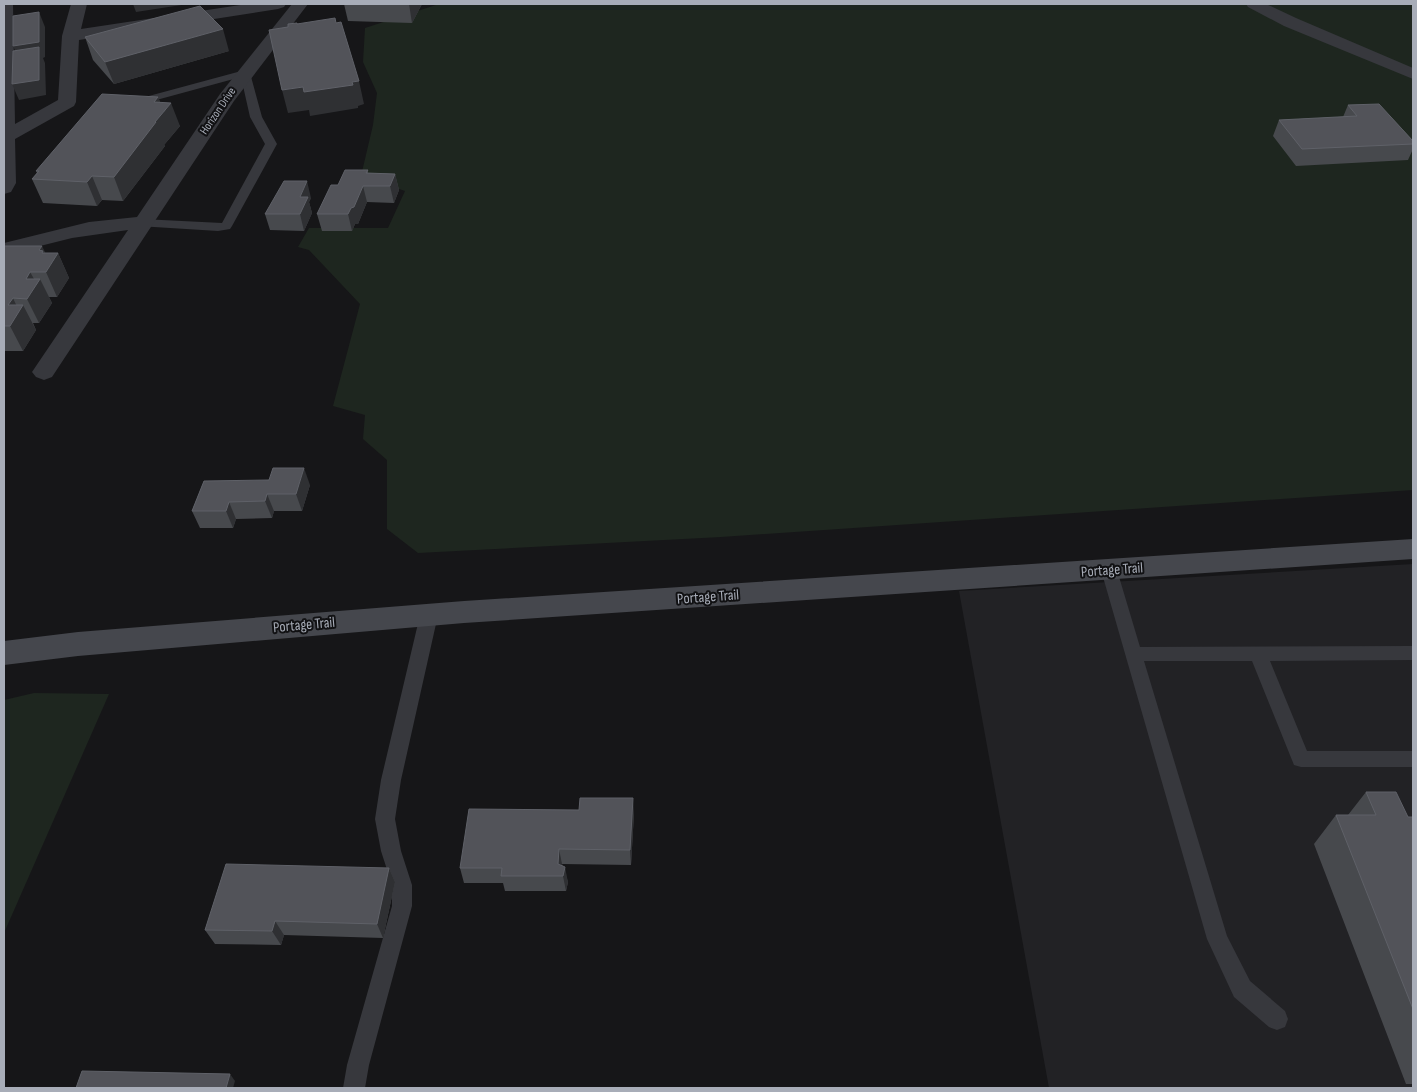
<svg xmlns="http://www.w3.org/2000/svg" width="1417" height="1092" font-family="'Sofia Sans Condensed',sans-serif">
<style>
.built{fill:#222225}
.green{fill:#1e261f}
.lines{fill:none;stroke-linecap:round;stroke-linejoin:round}
.service{fill:#37383d;fill-rule:evenodd}
.minor{fill:#37383d;fill-rule:evenodd}
.secondary{fill:#45474d;fill-rule:evenodd}
.wall{fill:#47494d}
.shaded-wall{fill:#2f3033}
.building{fill:#525359;stroke:#5f6168}
.labels{text-anchor:middle;dominant-baseline:central;stroke-width:4;stroke-linejoin:round;paint-order:stroke}
.far-street-label{font-size:12px;fill:#a8adb8;stroke:#111113}
.street-label{font-size:15px;fill:#a8adb8;stroke:#111113}
</style>
<rect width="100%" height="100%" fill="#161618"/>
<polygon class="built" points="1413,564 1413,1088 1049,1088 959,591"/>
<g class="green">
<polygon points="439,4 1413,4 1413,490 721,537 418,553 387,529 387,460 363,439 365,415 333,406 360,304 309,250 298,247 309,228 388,228 405,191 361,176 373,125 377,93 363,62 365,28"/>
<polygon points="34,693 109,694 4,933 4,700"/>
</g>
<g class="lines">
<g class="service">
<polygon points="245,70 250,73 262,117 277,144 232,226 230,229 218,231 138,226 136,223 138,220 142,219 222,223 265,144 250,117 241,77 138,105 133,102 134,100"/>
<polygon points="1109,564 1115,566 1117,570 1140,647 1413,646 1413,660 1270,661 1307,751 1413,751 1413,767 1301,767 1294,765 1252,661 1144,661 1227,936 1250,981 1285,1011 1288,1019 1285,1027 1277,1030 1269,1027 1234,997 1207,939 1101,570 1103,566"/>
<polygon points="429,608 435,610 438,615 401,780 395,819 401,851 412,885 412,906 369,1065 365,1088 343,1088 347,1065 392,906 392,885 381,851 375,819 381,780 420,615 423,610"/>
</g>
<g class="minor">
<polygon points="4,4 13,4 15,124 58,100 62,36 71,4 87,4 81,29 247,4 286,4 284,7 278,9 79,40 76,102 74,106 15,139 16,183 11,192 4,194"/>
<polygon points="292,4 308,4 234,101 52,377 44,380 36,377 32,372 128,230 72,238 4,255 4,243 89,222 137,217 220,94"/>
<polygon points="1246,4 1266,4 1296,18 1413,68 1413,79 1284,26 1248,7"/>
</g>
<polygon class="secondary" points="1413,539 1413,559 464,623 78,656 4,665 4,641 78,632 464,601"/>
</g>
<g class="wall">
<polygon points="344,4 422,4 412,23 348,21"/>
<polygon points="85,37 229,51 114,84 93,60"/>
<polygon points="158,97 160,102 180,126 164,145 165,146 123,201 102,200 97,206 43,203 32,179 37,173 36,171"/>
<polygon points="1348,105 1413,141 1413,149 1408,160 1296,166 1273,136 1279,120 1343,117"/>
<polygon points="368,170 368,173 395,174 399,190 394,203 367,202 358,224 355,224 352,231 322,231 317,214 338,185"/>
<polygon points="311,198 309,202 312,213 304,231 270,230 265,214"/>
<polygon points="4,246 45,253 58,253 69,278 57,297 49,297 52,303 39,323 33,323 36,330 23,351 4,351"/>
<polygon points="204,481 310,485 302,511 274,511 272,518 236,519 233,528 200,528 192,511"/>
<polygon points="1366,792 1408,817 1413,817 1413,1084 1406,1084 1314,844 1336,815 1348,815"/>
<polygon points="634,813 631,865 562,864 568,882 566,891 505,891 503,883 464,883 460,868"/>
<polygon points="389,868 395,882 383,938 284,935 281,945 215,944 205,930"/>
</g>
<g class="shaded-wall">
<polygon points="133,4 188,4 136,12"/>
<polygon points="409,4 422,4 412,23"/>
<polygon points="39,12 45,27 45,57 43,58 45,63 46,95 19,100 12,84 20,61 13,46"/>
<polygon points="223,29 229,51 114,84 105,62"/>
<polygon points="359,81 364,104 358,106 358,108 310,116 309,110 288,113 282,90 303,87"/>
<polygon points="158,97 164,112 171,103 180,126 164,145 165,146 123,201 114,177 154,102"/>
<polygon points="395,174 399,190 394,203 390,186"/>
<polygon points="92,176 102,200 97,206 87,182"/>
<polygon points="307,181 311,198 309,202 312,213 304,231 300,214 300,197"/>
<polygon points="363,186 367,202 358,224 355,224 352,231 348,214"/>
<polygon points="42,246 51,264 58,253 69,278 57,297 46,272 39,250"/>
<polygon points="30,272 37,284 40,279 52,303 39,323 27,299 26,279"/>
<polygon points="13,298 19,311 23,305 36,330 23,351 10,326 8,305"/>
<polygon points="304,468 310,485 302,511 296,494"/>
<polygon points="267,494 274,511 272,518 265,501"/>
<polygon points="229,502 236,519 233,528 226,511"/>
<polygon points="633,798 634,813 631,865 630,850"/>
<polygon points="559,849 562,864 561,876 558,864"/>
<polygon points="565,867 568,882 566,891 563,876"/>
<polygon points="389,868 395,882 383,938 377,924"/>
<polygon points="275,921 284,935 281,945 272,931"/>
<polygon points="230,1074 235,1081 233,1088 226,1088"/>
</g>
<g class="building">
<polygon points="200,6 223,29 105,62 85,37"/>
<polygon points="39,12 39,42 13,46 13,16"/>
<polygon points="335,18 336,23 341,22 359,81 352,82 353,85 304,92 303,87 282,90 269,30 288,27 288,24 297,23 297,24"/>
<polygon points="39,47 39,80 12,84 13,51"/>
<polygon points="102,94 158,97 154,102 171,103 155,122 156,122 114,177 92,176 87,182 32,179 39,171 36,171"/>
<polygon points="1379,104 1413,141 1413,144 1302,149 1279,120 1357,116 1348,105"/>
<polygon points="345,170 368,170 366,173 395,174 390,186 363,186 354,207 351,208 348,214 317,214 331,185 338,185"/>
<polygon points="284,181 307,181 300,197 308,197 300,214 265,214"/>
<polygon points="4,246 42,246 39,250 43,251 42,253 58,253 46,272 30,272 26,279 40,279 27,299 13,298 8,305 23,305 10,326 4,326"/>
<polygon points="273,468 304,468 296,494 267,494 265,501 229,502 226,511 192,511 204,481 269,480"/>
<polygon points="1366,792 1396,792 1408,817 1413,817 1413,1009 1336,815 1376,815"/>
<polygon points="580,798 633,798 630,850 559,849 558,864 565,867 563,876 501,876 502,868 460,868 469,809 579,810"/>
<polygon points="226,864 389,868 377,924 275,921 272,931 205,930"/>
<polygon points="82,1071 230,1074 226,1088 76,1088"/>
</g>
<g class="labels">
<g class="far-street-label">
<text transform="translate(218 111) rotate(-56)">Horizon Drive</text>
</g>
<g class="street-label">
<text transform="translate(1112 570) rotate(-4)">Portage Trail</text>
<text transform="translate(708 597) rotate(-4)">Portage Trail</text>
<text transform="translate(304 625) rotate(-5)">Portage Trail</text>
</g>
</g>
<rect width="1417" height="1092" fill="none" stroke="#a8adb8" stroke-width="10"/>
</svg>
